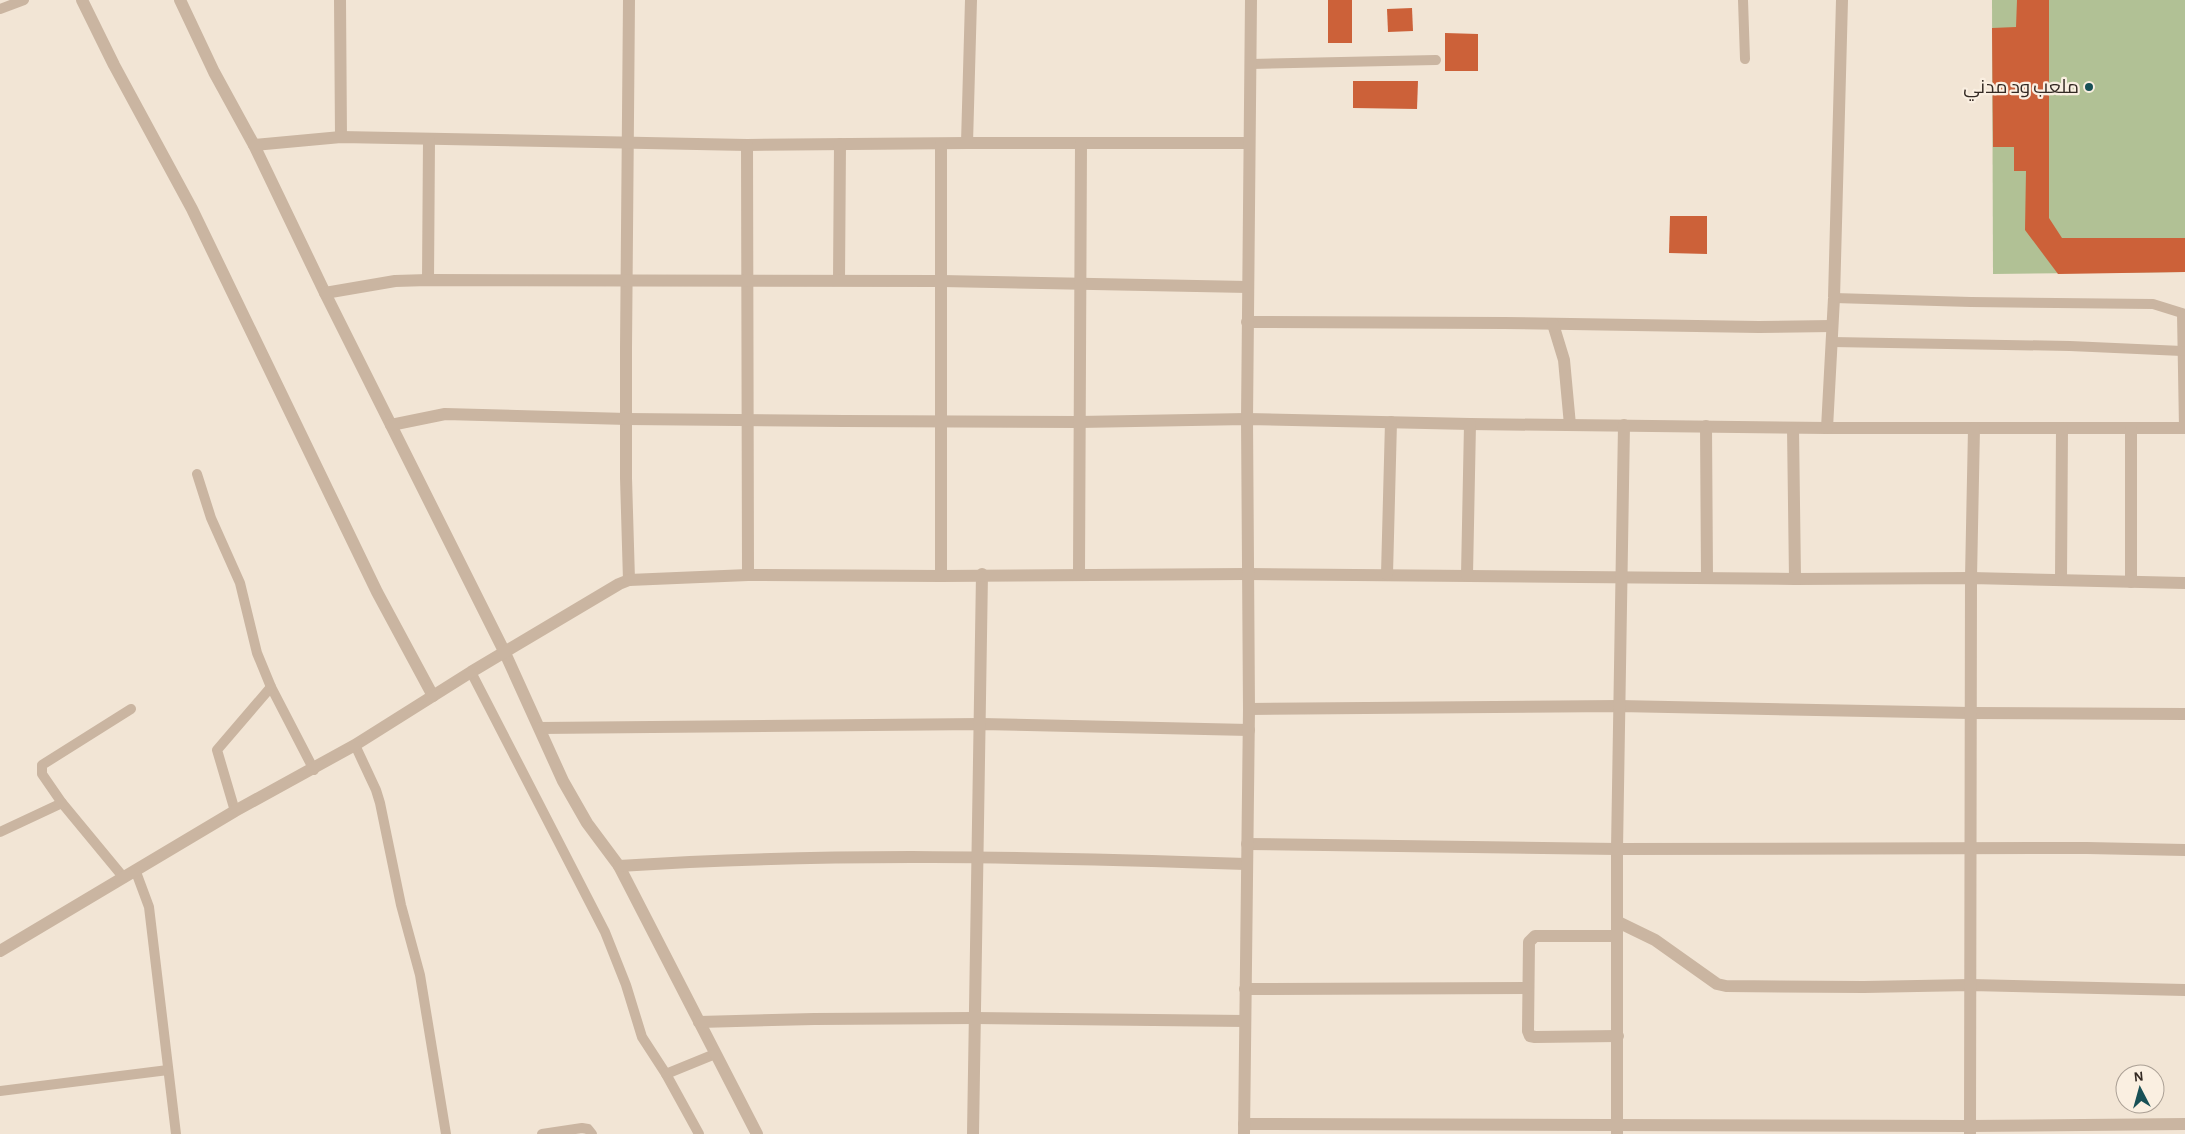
<svg xmlns="http://www.w3.org/2000/svg" width="2185" height="1134" font-family="'Alegreya Sans',Cairo,sans-serif">
<style>
.garden{fill:#b1c195}
.building{fill:#cc6139}
.lines{fill:none;stroke-linecap:round;stroke-linejoin:round}
.service{stroke:#cab5a1;stroke-width:10}
.minor{stroke:#cab5a1;stroke-width:12}
.tertiary{stroke:#cab5a1;stroke-width:12}
.poi-dot{fill:#185056;stroke:#faefe1;stroke-width:2}
.labels{text-anchor:middle;dominant-baseline:central;stroke-width:4.5;stroke-linejoin:round;paint-order:stroke}
.poi-label{font-size:19px;fill:#342a24;stroke:#faefe1;text-anchor:end}
</style>
<rect width="100%" height="100%" fill="#f2e5d5"/>
<polygon class="garden" points="1992,0 2185,0 2185,272 1993,274"/>
<g class="building">
<rect x="1328" y="0" width="24" height="43"/>
<polygon points="2017,0 2049,0 2049,218 2062,238 2185,238 2185,272 2058,274 2025,230 2026,171 2014,171 2014,147 1993,147 1992,28 2016,27"/>
<polygon points="1412,8 1413,31 1388,32 1387,9"/>
<polygon points="1445,33 1478,34 1478,71 1445,71"/>
<polygon points="1353,81 1418,81 1417,109 1353,108"/>
<polygon points="1670,216 1707,216 1707,254 1669,253"/>
</g>
<g class="lines">
<g class="service">
<polyline points="1743,0 1745,59"/>
<polyline points="0,9 24,0"/>
<polyline points="1251,64 1436,60"/>
<polyline points="1834,298 1971,302 2153,304 2185,314"/>
<polyline points="2182,314 2184,428"/>
<polyline points="1832,342 2070,346 2182,351"/>
<polyline points="197,474 211,518 240,583 257,653 271,687 314,770"/>
<polyline points="471,672 605,932 626,985 642,1037 666,1074 699,1134"/>
<polyline points="355,745 376,790 380,803 401,905 420,975 446,1134"/>
<polyline points="235,811 217,750 271,687"/>
<polyline points="0,832 62,803"/>
<polyline points="136,872 149,907 176,1134"/>
<polyline points="124,878 62,803 42,774 42,765 131,709"/>
<polyline points="666,1074 715,1054"/>
<polyline points="0,1091 168,1070"/>
<polyline points="542,1134 582,1128 588,1129 592,1134"/>
</g>
<g class="minor">
<polyline points="82,0 114,65 192,209 377,592 433,696"/>
<polyline points="180,0 214,72 254,145 325,293 505,653 563,781 587,823 619,866 757,1134"/>
<polyline points="340,0 341,137"/>
<polyline points="629,0 626,348 626,478 629,580"/>
<polyline points="967,143 971,0"/>
<polyline points="254,145 341,137 747,145 967,143 1249,143"/>
<polyline points="747,145 748,575"/>
<polyline points="428,280 429,140"/>
<polyline points="839,280 840,144"/>
<polyline points="325,293 395,281 428,280 942,281 1248,287"/>
<polyline points="1247,322 1504,323 1759,327 1832,326"/>
<polyline points="1553,324 1564,360 1570,425"/>
<polyline points="391,425 445,414 627,419 844,421 1079,422 1247,419 1470,424 1827,428 2185,428"/>
<polyline points="1706,426 1707,578"/>
<polyline points="1793,428 1795,579"/>
<polyline points="1827,428 1834,298 1842,0"/>
<polyline points="2131,429 2131,582"/>
<polyline points="1079,573 1081,144"/>
<polyline points="1247,574 1795,579 1971,578 2185,583"/>
<polyline points="1387,574 1391,422"/>
<polyline points="1467,575 1470,424"/>
<polyline points="941,576 941,144"/>
<polyline points="2061,580 2062,428"/>
<polyline points="1249,709 1619,706 1970,713 2185,714"/>
<polyline points="540,728 981,724 1249,730"/>
<polyline points="1247,844 1617,849 2087,848 2185,850"/>
<path d="M619 866C828 852 1037 857 1246 864"/>
<polyline points="1618,922 1655,940 1717,984 1726,986 1864,987 1971,985 2185,990"/>
<polyline points="1617,936 1535,936 1529,942 1528,1031 1530,1036 1535,1037 1618,1036"/>
<polyline points="1245,989 1527,988"/>
<polyline points="699,1022 814,1019 975,1018 1245,1021"/>
<polyline points="1244,1124 1970,1126 2185,1124"/>
<polyline points="1970,1133 1971,578 1974,428"/>
<polyline points="973,1134 982,574"/>
<polyline points="1617,1134 1617,849 1624,425"/>
</g>
<g class="tertiary">
<polyline points="0,951 235,811 355,745 471,672 619,584 629,580 748,575 941,576 1247,574"/>
<polyline points="1244,1134 1249,709 1247,419 1251,0"/>
</g>
</g>
<circle class="poi-dot" cx="2089" cy="87" r="5"/>
<g class="labels">
<g class="poi-label">
<text x="2079" y="87">ملعب ود مدني</text>
</g>
</g>
<g transform="translate(2140 1089) rotate(354)"><circle r="24" fill="#faefe1" stroke="#aba095"/>
<path d="M0-4L9 19L0 12L-9 19Z" fill="#185056"/>
<text y="-8" font-size="14" font-weight="bold" text-anchor="middle" fill="#342a24">N</text>
</g>
</svg>
